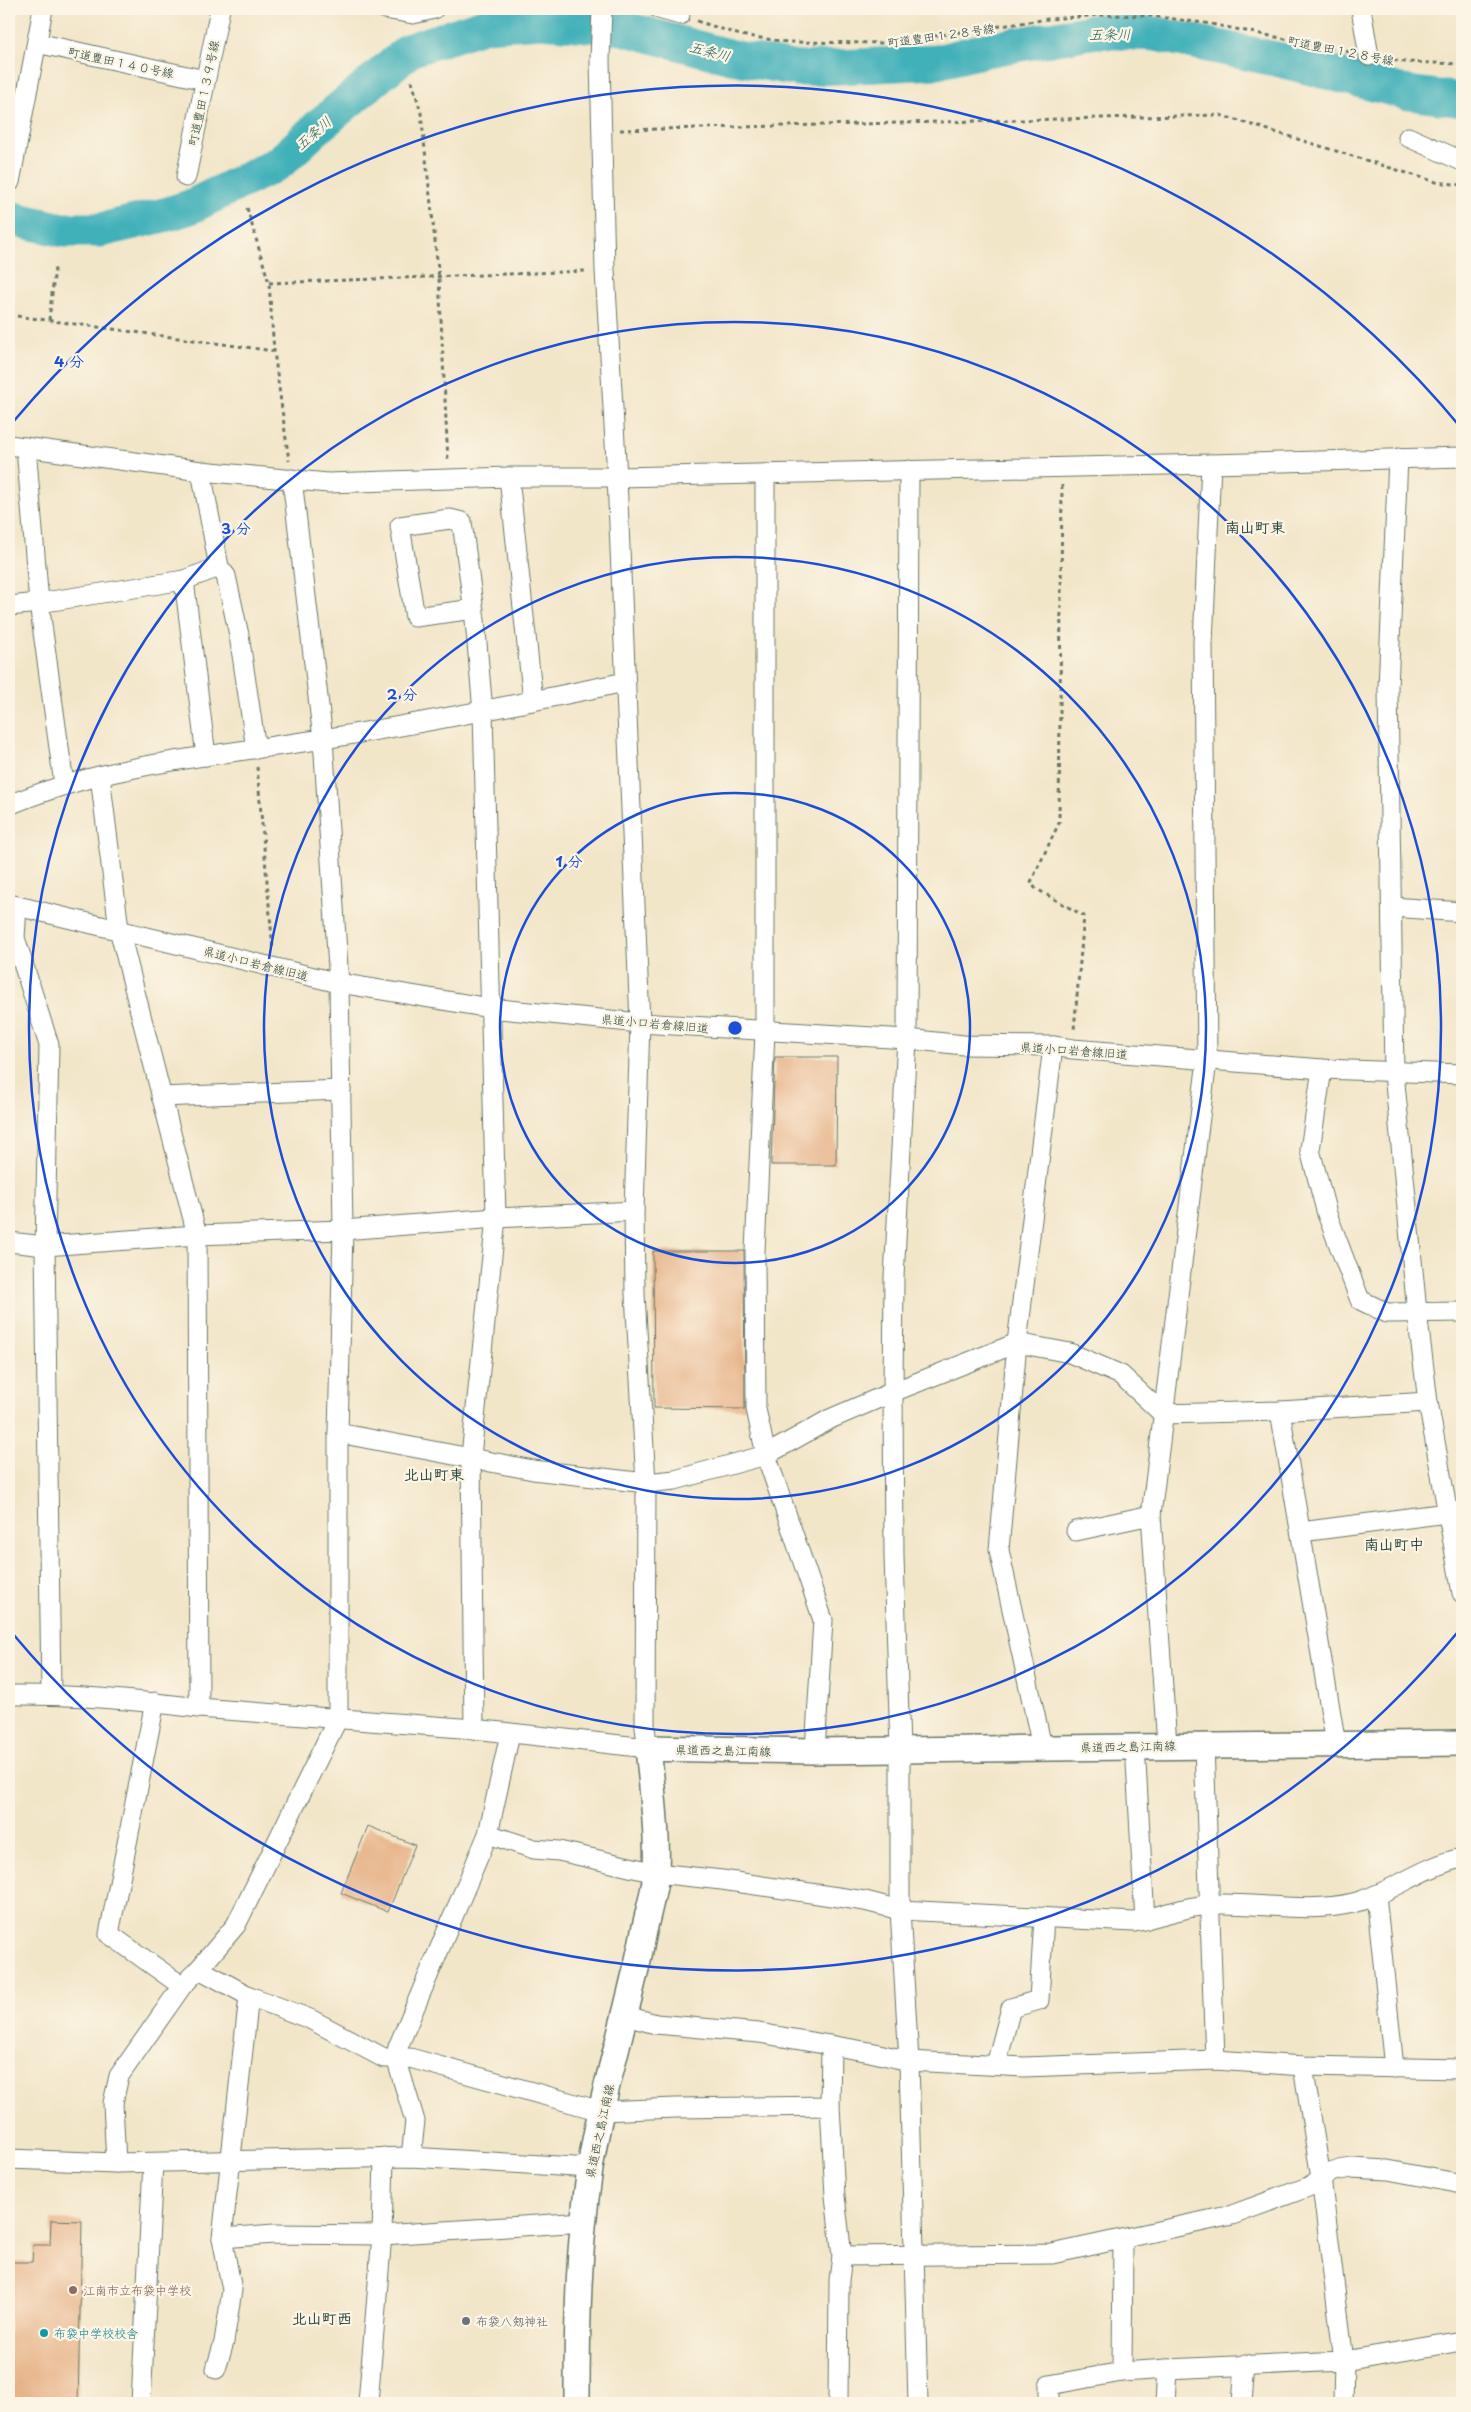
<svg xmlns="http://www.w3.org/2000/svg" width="1471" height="2412" font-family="'Playpen Sans','Klee One',sans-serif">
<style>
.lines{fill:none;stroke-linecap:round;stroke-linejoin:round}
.river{stroke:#3fb0b9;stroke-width:35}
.building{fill:#e6b185}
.minor-casing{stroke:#697868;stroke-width:21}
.major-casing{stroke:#697868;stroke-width:28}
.path{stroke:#697868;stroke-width:3;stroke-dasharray:4 4;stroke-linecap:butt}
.minor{stroke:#fff;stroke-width:19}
.major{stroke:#fff;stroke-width:25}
.ring{fill:none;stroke:#1d4ed8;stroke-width:2.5}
.education-dot{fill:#8d6e63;stroke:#fcf5e5;stroke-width:2}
.worship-dot{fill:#6b7280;stroke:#fcf5e5;stroke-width:2}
.culture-dot{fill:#0f9aa8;stroke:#fcf5e5;stroke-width:2}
.labels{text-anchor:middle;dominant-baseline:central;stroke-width:4.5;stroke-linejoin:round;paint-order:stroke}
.street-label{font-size:12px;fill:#1f3d34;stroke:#fcf5e5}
.education-label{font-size:12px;fill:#785e54;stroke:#fcf5e5;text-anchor:start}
.worship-label{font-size:12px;fill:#5b616d;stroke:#fcf5e5;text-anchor:start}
.culture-label{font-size:12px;fill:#0d838f;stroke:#fcf5e5;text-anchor:start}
.water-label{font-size:14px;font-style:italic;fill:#29605c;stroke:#fcf5e5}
.quarter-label{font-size:15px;font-weight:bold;fill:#1f3d34;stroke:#fcf5e5}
.centre{fill:#1d4ed8;stroke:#fcf5e5;stroke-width:2.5}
.ring-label{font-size:15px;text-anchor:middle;font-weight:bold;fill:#1d4ed8;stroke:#fcf5e5;stroke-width:4.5;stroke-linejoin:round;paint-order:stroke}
</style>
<rect width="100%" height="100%" fill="#fcf5e5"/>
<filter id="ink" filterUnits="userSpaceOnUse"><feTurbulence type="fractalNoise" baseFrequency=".02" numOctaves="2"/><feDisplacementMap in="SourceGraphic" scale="10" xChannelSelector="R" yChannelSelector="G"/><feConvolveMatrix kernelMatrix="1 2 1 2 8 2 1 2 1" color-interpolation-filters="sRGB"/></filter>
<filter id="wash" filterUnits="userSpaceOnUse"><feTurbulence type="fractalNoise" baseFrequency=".0096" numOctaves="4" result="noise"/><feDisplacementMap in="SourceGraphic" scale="20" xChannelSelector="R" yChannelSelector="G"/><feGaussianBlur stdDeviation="1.12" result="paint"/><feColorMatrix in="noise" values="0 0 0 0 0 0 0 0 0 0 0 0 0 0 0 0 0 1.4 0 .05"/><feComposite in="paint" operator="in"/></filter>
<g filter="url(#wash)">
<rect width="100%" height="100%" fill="#f2e6c9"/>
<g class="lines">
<polyline class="river" points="9,218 63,230 101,230 168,214 190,207 279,163 320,125 410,50 486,25 541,21 623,28 731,57 798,69 937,62 986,50 1097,31 1156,34 1280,60 1408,93 1462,100"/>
</g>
<g id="blocks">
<g class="building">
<polygon points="775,1057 837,1057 836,1165 771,1165"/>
<polygon points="653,1251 744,1251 745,1409 654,1408"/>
<polygon points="368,1826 415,1845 388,1912 341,1893"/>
<polygon points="51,2220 82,2221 78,2403 9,2403 9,2262 32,2262 33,2245 50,2245"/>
</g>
</g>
</g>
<g filter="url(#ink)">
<use href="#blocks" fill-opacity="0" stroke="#697868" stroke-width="1"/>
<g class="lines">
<defs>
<g id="minor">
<polyline points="385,9 413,14 434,9"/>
<polyline points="659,9 680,15"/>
<polyline points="1361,9 1369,56"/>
<polyline points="37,43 205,80"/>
<polyline points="1408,137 1462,161"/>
<polyline points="186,177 220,9"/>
<polyline points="10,182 43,9"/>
<polyline points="9,445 201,471 328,483 509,477 617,477 1211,464 1462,457"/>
<polyline points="26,447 39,603 64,784"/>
<polyline points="1398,458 1388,688 1394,1073 1417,1312 1428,1402 1462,1593"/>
<polyline points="909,470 907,1039 894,1277 893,1392 894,1556 900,1749 900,1910 909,2061 918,2403"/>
<polyline points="201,471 219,567 226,576 239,635 256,749"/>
<polyline points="765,474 765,1032 755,1251 756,1409 766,1455 823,1620 815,1751"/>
<polyline points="509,477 533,701"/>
<polyline points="184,580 206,756"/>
<polyline points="9,606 39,603 184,580 219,567"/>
<polyline points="474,609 415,617 400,526 450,519 462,522 475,620 483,712 496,1218 471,1456 474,1729"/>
<polyline points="100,776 119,929 197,1235 199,1708"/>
<path d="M9 805C106 764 219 755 323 739 424 723 525 703 625 682"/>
<polyline points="9,904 339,983 490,1008 640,1023 907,1039 964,1045 1053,1046 1073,1049 1322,1069 1462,1074"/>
<polyline points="17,906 15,938 49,1045 45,1246 51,1694"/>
<polyline points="1392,907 1462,912"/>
<polyline points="1322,1069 1310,1150 1327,1214 1360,1300 1387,1313 1462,1312"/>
<polyline points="161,1097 341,1090"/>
<polyline points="9,1242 45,1246 197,1235 343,1230 496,1218 634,1211"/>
<polyline points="1280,1411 1336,1744"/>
<polyline points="338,1433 533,1470 646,1483 675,1480 766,1455 830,1419 893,1392 1017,1343 1070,1353 1121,1375 1163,1414 1280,1411 1428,1402"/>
<polyline points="1076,1531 1151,1515"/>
<polyline points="1301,1532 1462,1511"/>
<path d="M9 1695C72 1694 136 1700 199 1708L474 1729 648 1748 645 1728 646 1483 635 1294 634 1211 640 1023 617 477 605 270 600 60 602 9"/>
<polyline points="155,1702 109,1934 182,1986"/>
<polyline points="1167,1745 1151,1515 1207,1060 1203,643 1211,464"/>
<polyline points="1204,1745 1215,2060"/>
<polyline points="1135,1746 1145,1920"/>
<polyline points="1042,1747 999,1550 1017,1343 1053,1046"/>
<path d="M488 1834 534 1849 559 1851 656 1873 722 1880 865 1901 900 1910 1134 1922C1164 1915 1192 1904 1223 1904 1266 1904 1311 1913 1353 1903 1392 1893 1423 1866 1462 1858"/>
<polyline points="1376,1895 1394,2068"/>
<polyline points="199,1969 249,1996 310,2019 384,2058 410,2058 601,2111 676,2108 830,2106"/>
<polyline points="626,2016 656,2024 759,2033 870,2052 909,2061 1024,2067 1215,2060 1303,2066 1462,2069"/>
<polyline points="831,2045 830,2106 835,2196 842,2256 839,2280 838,2403"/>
<polyline points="996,2065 1011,2008 1039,2000 1044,1917"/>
<polyline points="1303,2066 1321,2178 1344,2361 1343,2403"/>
<polyline points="411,2157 415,2121 396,2058 398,2047 488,1834 510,1734"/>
<polyline points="9,2159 116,2163 411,2157 590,2168"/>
<polyline points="116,2163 113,2103 119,2076 182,1986 199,1969 236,1925 338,1718 338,1433 343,1230 339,983 323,739 292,479"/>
<polyline points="222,2238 274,2234 382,2235 584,2222"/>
<polyline points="842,2256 1052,2254 1232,2215 1308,2187 1333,2171 1352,2168 1388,2170 1462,2184"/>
<polyline points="216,2369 224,2342 232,2290 222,2238 249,1996"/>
<polyline points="1122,2372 1123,2239"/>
<polyline points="141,2403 153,2163"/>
<polyline points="368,2403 382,2235 384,2157"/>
<polyline points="1049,2403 1049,2385 1122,2372 1167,2369 1344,2361 1462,2341"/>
<polyline points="1165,2403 1167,2369"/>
<polyline points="1242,2403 1245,2364"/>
</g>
<path id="major" d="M577 2403C577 2325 578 2247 590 2169 602 2090 628 2014 643 1936 647 1915 654 1894 656 1873 658 1833 652 1788 648 1748L815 1751 1462 1743"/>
</defs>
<use href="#minor" class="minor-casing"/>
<use href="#major" class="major-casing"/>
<g class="path">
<polyline points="697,21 740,35 787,42 887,43 1048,19 1103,15 1151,16 1211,24 1350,52"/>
<polyline points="1386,59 1405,62 1462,64"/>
<polyline points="412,81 421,113 439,278 448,461"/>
<polyline points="620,130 1220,115 1436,182 1462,185"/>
<polyline points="247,208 269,283 274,351 289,461"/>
<polyline points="269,283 587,271"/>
<polyline points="9,315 274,351"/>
<polyline points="49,320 55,268"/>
<polyline points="1062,485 1059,823 1031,882 1035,888 1084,916 1074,1030"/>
<polyline points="257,767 273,950"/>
</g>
<use href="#minor" class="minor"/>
<use href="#major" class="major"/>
</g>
</g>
<g class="ring">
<circle cx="735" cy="1028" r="235"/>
<circle cx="735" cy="1028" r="471"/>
<circle cx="735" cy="1028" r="706"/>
<path d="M1462 1627A942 942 0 0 1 13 1634M13 422A942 942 0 0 1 1462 429"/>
</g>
<circle class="education-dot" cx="73" cy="2290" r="5"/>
<circle class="worship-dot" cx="466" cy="2321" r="5"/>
<circle class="culture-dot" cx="44" cy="2333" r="5"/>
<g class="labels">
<g class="street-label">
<text transform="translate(941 35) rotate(-8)">町道豊田１２８号線</text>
<text transform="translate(1341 50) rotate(11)">町道豊田１２８号線</text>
<text transform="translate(121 62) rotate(12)">町道豊田１４０号線</text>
<text transform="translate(203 93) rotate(-78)">町道豊田１３９号線</text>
<text transform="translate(256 963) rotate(14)">県道小口岩倉線旧道</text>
<text transform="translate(655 1023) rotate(5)">県道小口岩倉線旧道</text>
<text transform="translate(1074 1050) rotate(4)">県道小口岩倉線旧道</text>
<text transform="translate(1128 1746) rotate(-1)">県道西之島江南線</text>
<text transform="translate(723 1750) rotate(1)">県道西之島江南線</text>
<text transform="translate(599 2131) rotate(-78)">県道西之島江南線</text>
</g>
<g class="education-label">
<text x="83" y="2290">江南市立布袋中学校</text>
</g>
<g class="worship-label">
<text x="476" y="2321">布袋八剱神社</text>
</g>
<g class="culture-label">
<text x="54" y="2333">布袋中学校校舎</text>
</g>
<g class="water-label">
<text transform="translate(1110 34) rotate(-1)">五条川</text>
<text transform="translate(710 51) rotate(15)">五条川</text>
<text transform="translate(313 133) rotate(-41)">五条川</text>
</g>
<g class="quarter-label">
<text x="1255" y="526">南山町東</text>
<text x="434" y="1473">北山町東</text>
<text x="1394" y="1543">南山町中</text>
<text x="322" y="2317">北山町西</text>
</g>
</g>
<circle cx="735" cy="1028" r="8" class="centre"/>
<g class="ring-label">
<text x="69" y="367">4 分</text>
<text x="236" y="534">3 分</text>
<text x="402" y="700">2 分</text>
<text x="569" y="867">1 分</text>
</g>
<rect width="1471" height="2412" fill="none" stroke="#fcf5e5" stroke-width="30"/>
</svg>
